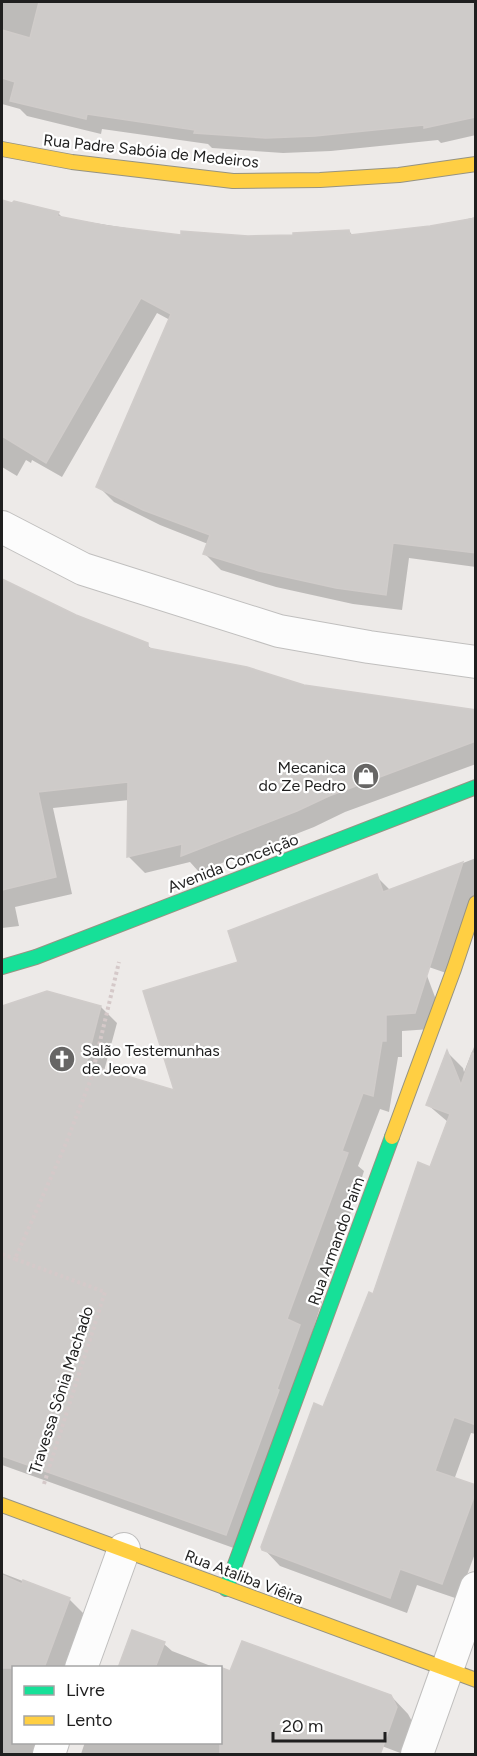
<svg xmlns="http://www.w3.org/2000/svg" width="477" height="1756" font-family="Figtree,sans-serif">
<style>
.shadow{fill:#0003}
.building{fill:#cecbc9;stroke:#d0ccca;stroke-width:1.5}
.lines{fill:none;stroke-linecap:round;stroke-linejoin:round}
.street-casing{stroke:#c0bfbe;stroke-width:34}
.fast-casing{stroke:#969382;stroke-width:16}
.slow-casing{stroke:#969382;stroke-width:16}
.path{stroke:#d5c9c9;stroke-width:4;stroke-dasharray:3 3;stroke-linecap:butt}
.street{stroke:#fcfcfc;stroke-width:32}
.fast{stroke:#16e098;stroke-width:14}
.slow{stroke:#ffcf43;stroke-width:14}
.labels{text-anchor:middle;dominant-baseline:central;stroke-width:4.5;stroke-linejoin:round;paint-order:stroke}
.street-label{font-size:16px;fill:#1f1f1f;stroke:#fff}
.poi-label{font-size:16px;fill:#1f1f1f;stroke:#fff;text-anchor:end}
</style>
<rect width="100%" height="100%" fill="#edeae8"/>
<g class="shadow">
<polygon points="2,2 476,2 476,135 441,143 438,140 331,151 283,153 212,148 208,144 102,129 101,134 27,116 20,109 2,104"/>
<polygon points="2,202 58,213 63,218 183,237 295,237 349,231 354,237 430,228 476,217 476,567 409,558 402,610 353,604 276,587 221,570 205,554 208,544 160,525 114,502 98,486 170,320 157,313 62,477 32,460 31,463 26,460 17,476 2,467"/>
<polygon points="2,580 75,616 147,645 153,650 303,687 476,712 476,764 345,812 314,827 199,872 190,862 145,873 128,856 129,800 53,808 72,894 15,907 19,926 2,928"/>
<polygon points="476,858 476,890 449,974 423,965 438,1005 431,1029 402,1031 402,1057 398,1057 389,1112 380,1109 358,1166 364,1171 242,1551 2,1465 2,1007 27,1001 101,1007 117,1023 104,1071 176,1092 240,962 376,876 391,891"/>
<polygon points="476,1042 476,1434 471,1433 454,1480 476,1487 476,1551 458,1599 417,1585 407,1613 280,1566 264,1549 431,1169 448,1122 428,1105 448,1053 463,1068 464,1072"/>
<polygon points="2,1573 69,1599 85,1615 66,1668 14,1668 14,1742 44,1742 40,1754 2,1754"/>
<polygon points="164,1644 172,1651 216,1668 119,1668"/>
<polygon points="231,1673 391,1696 408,1714 414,1725 403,1754 350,1734 342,1754 81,1754 85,1742 220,1742"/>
</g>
<g class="building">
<polygon points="39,2 476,2 476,117 424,128 424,125 315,136 266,138 194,133 195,130 87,114 86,119 10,101 15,82 2,78 2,30 30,38"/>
<polygon points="2,200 12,203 14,201 59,212 57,216 108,226 181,235 181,231 248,236 293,235 293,233 349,230 350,235 430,226 476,218 476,553 393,543 386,595 336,588 259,571 203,554 210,535 143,510 96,487 171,314 141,298 46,463 2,436"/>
<polygon points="2,579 76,615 148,643 148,648 247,667 304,685 476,710 476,741 329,796 297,811 181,856 182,844 127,857 128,782 38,792 56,877 2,890"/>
<polygon points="463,862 415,1013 386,1015 386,1041 382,1041 373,1096 363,1093 342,1151 348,1153 287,1319 300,1325 277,1389 279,1390 226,1535 2,1456 2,1006 47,991 101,1006 86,1064 174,1090 143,991 238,962 228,931 377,874 383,892"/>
<polygon points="447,1050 461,1085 472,1053 476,1054 476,1425 454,1417 435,1471 476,1485 476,1491 442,1584 400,1569 390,1598 262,1550 261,1547 314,1403 323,1407 369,1292 373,1294 418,1162 430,1167 450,1114 426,1105"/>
<polygon points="2,1575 22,1584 23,1580 70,1598 44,1668 2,1668"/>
<polygon points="132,1630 165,1642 155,1668 118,1668"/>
<polygon points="242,1641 391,1695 397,1707 380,1755 220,1755 220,1667 230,1671"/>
</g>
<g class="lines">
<defs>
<g id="street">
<polyline points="2,527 83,569 279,631 369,647 476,662"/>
<polyline points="81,1668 124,1549"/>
<polyline points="49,1754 53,1742"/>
<polyline points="417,1754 476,1588"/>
</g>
<g id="fast">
<polyline points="2,967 36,957 476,787"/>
<polyline points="226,1589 392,1137"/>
</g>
<g id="slow">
<polyline points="2,149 72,162 233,181 320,180 399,175 476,164"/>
<polyline points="392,1137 454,969 476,903"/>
<polyline points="2,1505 476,1680"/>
</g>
</defs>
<use href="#street" class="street-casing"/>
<use href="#fast" class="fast-casing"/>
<use href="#slow" class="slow-casing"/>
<g class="path">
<polyline points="2,1254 15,1259"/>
<polyline points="44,1484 105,1292 15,1259 64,1148 91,1079 119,962"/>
</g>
<use href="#street" class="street"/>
<use href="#fast" class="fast"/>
<use href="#slow" class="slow"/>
</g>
<defs>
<symbol id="shop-disc" viewBox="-11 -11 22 22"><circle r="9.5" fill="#676665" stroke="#fff"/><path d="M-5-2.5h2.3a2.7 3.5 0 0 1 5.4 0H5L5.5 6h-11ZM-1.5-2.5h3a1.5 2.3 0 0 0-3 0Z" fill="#fff"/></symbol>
<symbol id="church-disc" viewBox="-11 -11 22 22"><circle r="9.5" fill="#676665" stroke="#fff"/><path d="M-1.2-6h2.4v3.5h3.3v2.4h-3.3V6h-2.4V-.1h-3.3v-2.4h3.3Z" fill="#fff"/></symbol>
</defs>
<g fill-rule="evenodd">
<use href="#shop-disc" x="351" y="761" width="30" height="30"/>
<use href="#church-disc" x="47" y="1044" width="30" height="30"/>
</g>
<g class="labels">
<g class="street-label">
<text transform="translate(151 151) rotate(6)">Rua Padre Sabóia de Medeiros</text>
<text transform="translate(233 863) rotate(-21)">Avenida Conceição</text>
<text transform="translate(336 1241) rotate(-70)">Rua Armando Paim</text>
<text transform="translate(61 1390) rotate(-72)">Travessa Sônia Machado</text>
<text transform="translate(244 1577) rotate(21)">Rua Ataliba Viêira</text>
</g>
<g class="poi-label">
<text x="346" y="767">Mecanica<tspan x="346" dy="18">do Ze Pedro</tspan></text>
<text x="82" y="1050" text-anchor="start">Salão Testemunhas<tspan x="82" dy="18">de Jeova</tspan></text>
</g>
</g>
<rect width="477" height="1756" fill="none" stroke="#1f1f1f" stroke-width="6"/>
<rect x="12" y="1666" width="210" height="78" fill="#ffffff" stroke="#a5a5a5" stroke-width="1.5"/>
<rect x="24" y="1686" width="30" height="9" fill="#16e098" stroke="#a5a5a5" stroke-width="1.5"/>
<text x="66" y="1696" font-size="18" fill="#1f1f1f">Livre</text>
<rect x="24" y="1716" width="30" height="9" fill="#ffcf43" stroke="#a5a5a5" stroke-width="1.5"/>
<text x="66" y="1726" font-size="18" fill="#1f1f1f">Lento</text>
<path d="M273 1732v9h112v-9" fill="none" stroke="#1f1f1f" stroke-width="3"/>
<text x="282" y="1732" font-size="18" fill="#1f1f1f" stroke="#ffffff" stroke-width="4.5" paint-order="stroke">20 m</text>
</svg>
